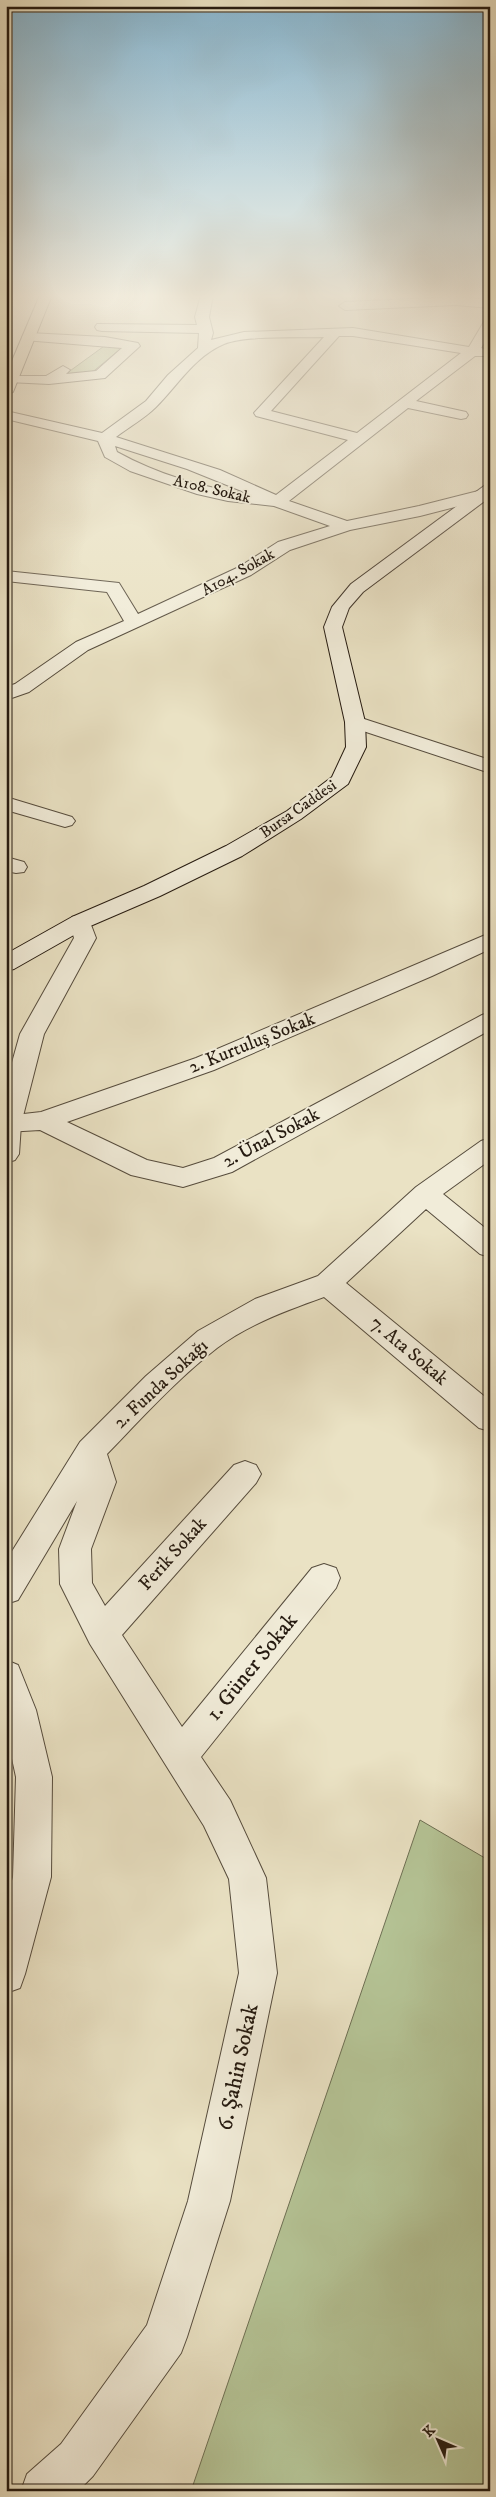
<svg xmlns="http://www.w3.org/2000/svg" width="496" height="2497" font-family="'IM FELL DW Pica',serif">
<style>
.green{fill:#b5c496;stroke:#6d6f53}
.lines{fill:none;stroke-linecap:round;stroke-linejoin:round}
.minor-casing{stroke:#564c3d;stroke-width:2}
.tertiary-casing{stroke:#564c3d;stroke-width:2}
.secondary-casing{stroke:#251a10;stroke-width:2}
.primary-casing{stroke:#251a10;stroke-width:2}
.minor{fill:#f1ecd9;fill-rule:evenodd}
.tertiary{fill:#f1ecd9;fill-rule:evenodd}
.secondary{fill:#f1ecd9;fill-rule:evenodd}
.primary{fill:#eae2c4;fill-rule:evenodd}
.labels{text-anchor:middle;dominant-baseline:central;stroke-width:4;stroke-linejoin:round;paint-order:stroke}
.far-street-label{font-size:16px;fill:#251a10;stroke:#f1ecd9}
.street-label{font-size:19px;fill:#251a10;stroke:#f1ecd9}
.near-street-label{font-size:22px;fill:#251a10;stroke:#f1ecd9}
</style>
<rect width="100%" height="100%" fill="#eae2c4"/>
<filter id="stains"><feTurbulence type="fractalNoise" baseFrequency=".004" numOctaves="4"/><feColorMatrix values="0 0 0 0 .2 0 0 0 0 .09 0 0 0 0 .02 0 0 0 .5 -.17"/></filter>
<radialGradient id="worn" r=".72"><stop offset=".6" stop-color="#630" stop-opacity="0"/><stop offset="1" stop-color="#630" stop-opacity=".3"/></radialGradient>
<g class="green">
<polygon points="107,344 124,346 90,374 63,376"/>
<polygon points="420,1820 490,1861 490,2491 191,2491"/>
</g>
<g class="lines">
<defs>
<g id="minor">
<path d="M201 295H213L209 317 213 333 211 340 244 332 353 328 469 347 485 320 490 319V334L481 348 489 350V356H475L416 401 466 412 468 415 466 418 461 419 408 408 289 501 347 521 419 506 490 488V498L420 516 350 530 290 550 251 575 88 650 29 692 6 700V687L15 684 76 642 124 621 107 592 6 581V571L119 583 138 614 239 567 278 542 330 526 274 506 228 501 197 494 130 471 105 457 98 441 6 419V411L102 433 146 401 168 375 198 348 199 333 102 331 97 330 95 327 97 324 197 325 195 317ZM339 336H353L461 353 357 433 271 411ZM324 337 254 413 256 416 348 440 276 495 220 470 116 437C129 427 145 418 156 407 178 385 195 356 224 344 246 335 298 338 324 337ZM115 446 187 469 249 494C203 488 157 474 117 452Z"/>
<polygon points="456,297 490,300 490,308 456,305 345,310 339,306 345,302"/>
<polygon points="29,333 105,337 138,343 140,346 105,378 49,384 8,382 6,379 8,376 46,376 63,366 70,370 66,374 96,371 122,348 24,340 22,337"/>
<polygon points="355,716 490,760 490,773 348,726 345,722 348,718"/>
<polygon points="6,797 72,817 75,821 72,825 65,827 6,810"/>
<polygon points="6,857 24,862 27,867 24,872 16,873 6,871"/>
<polygon points="490,933 490,949 432,976 214,1070 67,1122 147,1160 183,1168 214,1158 482,1015 490,1012 490,1030 232,1172 183,1187 131,1175 40,1130 6,1132 6,1116 41,1112 196,1058"/>
<path d="M490 1138V1160L443 1194 490 1232V1257L480 1254 426 1209 346 1283 490 1401V1431L479 1428 324 1297C288 1310 249 1324 217 1348 177 1379 142 1418 107 1454L116 1482 91 1549 92 1583 105 1606 234 1465 245 1461 256 1465 261 1474 256 1483 122 1635 182 1727 312 1568 324 1564 336 1568 340 1578 336 1588 201 1757 230 1800 266 1878 277 1973 230 2201 187 2337 181 2353 93 2476 78 2491H21L27 2474 61 2444 147 2325 188 2201 239 1973 229 1879 204 1826 90 1644 60 1584 59 1549 77 1501 18 1600 6 1604V1561L80 1442 146 1376 198 1331 255 1299 318 1276 416 1187 481 1141Z"/>
</g>
<g id="tertiary">
<polygon points="80,915 88,917 96,938 44,1034 21,1124 19,1154 15,1160 6,1163 6,1084 20,1034 74,938 69,922 72,917"/>
<polygon points="6,1660 18,1665 36,1710 52,1777 51,1877 25,1974 20,1988 6,1993 6,1903 13,1877 16,1777 6,1731"/>
</g>
<polygon id="secondary" points="490,484 490,497 363,592 349,608 342,627 365,722 366,747 348,784 301,819 242,856 160,896 88,927 14,969 6,971 6,954 72,917 144,886 226,846 287,811 332,777 346,747 345,722 324,627 332,607 351,584 484,486"/>
<polygon id="primary" points="40,295 52,295 13,392 6,396 6,375"/>
</defs>
<use href="#minor" class="minor-casing"/>
<use href="#tertiary" class="tertiary-casing"/>
<use href="#secondary" class="secondary-casing"/>
<use href="#primary" class="primary-casing"/>
<use href="#minor" class="minor"/>
<use href="#tertiary" class="tertiary"/>
<use href="#secondary" class="secondary"/>
<use href="#primary" class="primary"/>
</g>
<linearGradient id="sky" x2="0" y2="1"><stop stop-color="#88b8d3"/><stop offset="0.46" stop-color="#f6f2e4"/><stop offset="1" stop-color="#f6f2e4" stop-opacity="0"/></linearGradient>
<rect width="496" height="644" fill="url(#sky)"/>
<g class="labels">
<g class="far-street-label">
<text transform="translate(212 489) rotate(13)">A108. Sokak</text>
<text transform="translate(238 572) rotate(-29)">A104. Sokak</text>
<text transform="translate(298 809) rotate(-35)">Bursa Caddesi</text>
</g>
<g class="street-label">
<text transform="translate(252 1043) rotate(-22)">2. Kurtuluş Sokak</text>
<text transform="translate(271 1138) rotate(-28)">2. Ünal Sokak</text>
<text transform="translate(409 1351) rotate(40)">7. Ata Sokak</text>
<text transform="translate(161 1384) rotate(-43)">2. Funda Sokağı</text>
<text transform="translate(173 1554) rotate(-48)">Ferik Sokak</text>
</g>
<g class="near-street-label">
<text transform="translate(252 1667) rotate(-51)">1. Güner Sokak</text>
<text transform="translate(238 2067) rotate(-78)">6. Şahin Sokak</text>
</g>
</g>
<rect width="496" height="2497" fill="none" stroke="#eae2c4" stroke-width="25"/>
<rect x="8" y="8" width="481" height="2482" fill="none" stroke="#251a10" stroke-width="2.5"/>
<rect x="12" y="12" width="471" height="2472" fill="none" stroke="#251a10"/>
<g transform="translate(438 2440) rotate(315)" stroke="#f1ecd9" stroke-width="4" paint-order="stroke">
<path d="M0-4L9 19L0 12L-9 19Z" fill="#251a10"/>
<text y="-8" font-size="14" font-weight="bold" text-anchor="middle" fill="#251a10">K</text>
</g>
<rect width="100%" height="100%" filter="url(#stains)"/>
<rect width="100%" height="100%" fill="url(#worn)"/>
</svg>
